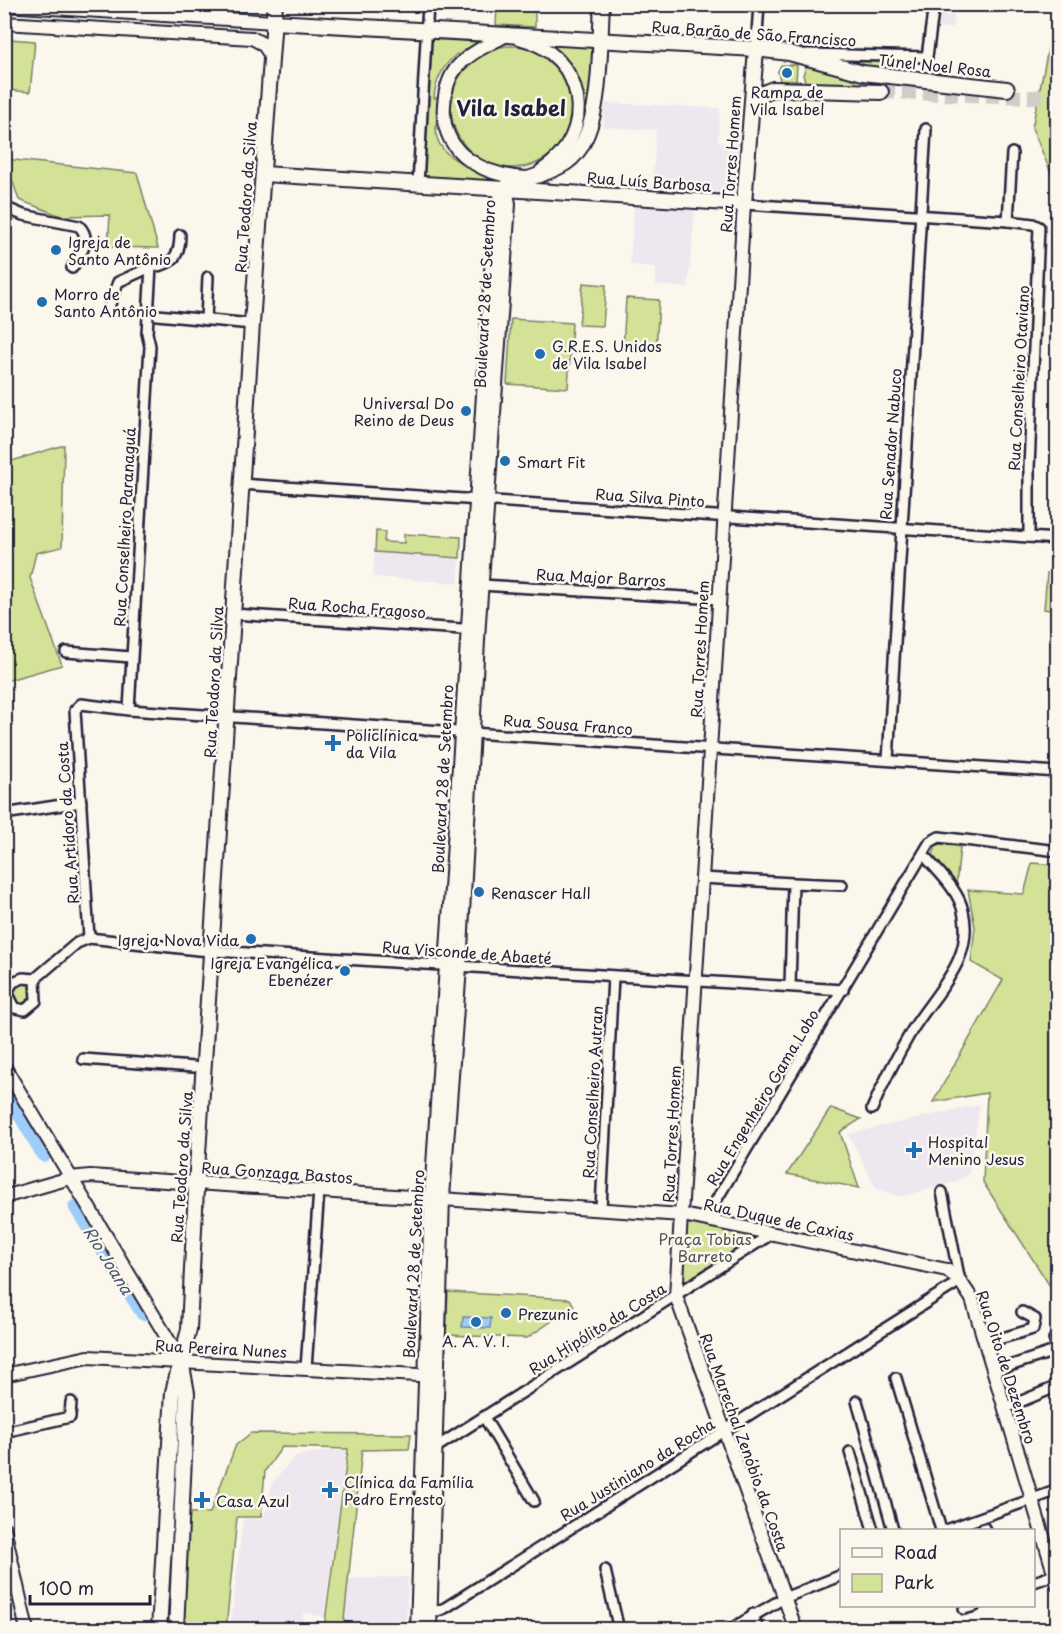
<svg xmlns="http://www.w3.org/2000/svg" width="1062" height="1634" font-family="'Playpen Sans',sans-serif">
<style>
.built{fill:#eee7ef}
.green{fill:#d3e296;stroke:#7a8268;stroke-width:1.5}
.water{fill:#9fcdfa;stroke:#6d89ae;stroke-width:1.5}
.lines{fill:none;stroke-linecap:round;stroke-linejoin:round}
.river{stroke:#9fcdfa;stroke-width:15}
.primary-tunnel{stroke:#d0ccc9;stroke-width:14;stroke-dasharray:14 7;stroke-linecap:butt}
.street-casing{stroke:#22223b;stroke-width:14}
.secondary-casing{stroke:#22223b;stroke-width:16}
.primary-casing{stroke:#22223b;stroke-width:18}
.street{stroke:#fbf7ec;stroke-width:9}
.secondary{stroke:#fbf7ec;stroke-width:12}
.primary{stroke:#fbf7ec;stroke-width:14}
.poi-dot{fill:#1f6fb2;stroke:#fbf7ec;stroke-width:2}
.labels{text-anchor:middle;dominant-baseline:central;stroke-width:5;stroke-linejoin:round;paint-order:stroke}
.street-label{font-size:15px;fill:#22223b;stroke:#fbf7ec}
.poi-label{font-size:15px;fill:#22223b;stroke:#fbf7ec;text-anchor:start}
.park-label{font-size:15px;fill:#4e5252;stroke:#fbf7ec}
.water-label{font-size:16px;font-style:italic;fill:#485574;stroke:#fbf7ec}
.district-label{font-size:21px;font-weight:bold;fill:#22223b;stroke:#fbf7ec}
</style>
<rect width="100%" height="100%" fill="#fbf7ec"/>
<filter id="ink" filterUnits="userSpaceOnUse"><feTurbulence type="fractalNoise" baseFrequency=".0167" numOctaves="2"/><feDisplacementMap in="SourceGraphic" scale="12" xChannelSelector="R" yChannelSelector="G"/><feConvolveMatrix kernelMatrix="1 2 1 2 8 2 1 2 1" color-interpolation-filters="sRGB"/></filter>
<g filter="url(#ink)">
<g class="built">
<polygon points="940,15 954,15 953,28 938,28"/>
<polygon points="605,103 720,108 718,142 742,144 738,196 652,191 656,130 603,127"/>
<polygon points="634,205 695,210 688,288 656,285 656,267 630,265"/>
<polygon points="375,552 460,558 458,583 373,577"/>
<polygon points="980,1104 969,1174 955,1182 900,1197 876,1188 848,1134"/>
<polygon points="325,1451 346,1451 324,1617 303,1613 302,1628 312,1629 230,1629 243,1519 264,1519 272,1483 295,1456"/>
<polygon points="408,1577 406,1629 343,1630 347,1579"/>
</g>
<g class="green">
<polygon points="497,5 535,5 535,27 496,25"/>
<polygon points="1057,5 1057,187 1032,128"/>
<path d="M430 37 484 42 461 58 457 54C444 64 435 81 434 98H439C439 108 437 117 436 127 434 156 468 166 489 176L490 183 425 179 422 176Z"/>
<polygon points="9,39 35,41 30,92 5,90"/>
<polygon points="546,44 589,46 593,51 588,118 575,145 582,111"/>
<circle cx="512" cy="107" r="61"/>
<polygon points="826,59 901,63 911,70 919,71 919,75 857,68"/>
<polygon points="807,64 852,76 914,85 856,80 855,85 880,84 879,88 807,87 803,75"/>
<polygon points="781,65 797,65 796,83 780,81 778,71"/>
<polygon points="5,159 137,173 158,248 108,247 110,215 61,216 19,200"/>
<polygon points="583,283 606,285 603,326 579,325"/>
<polygon points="626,298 659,300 656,351 623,349"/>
<polygon points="511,319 572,323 568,388 507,384"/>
<polygon points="64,445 62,547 36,553 30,578 62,665 5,681 5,463"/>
<polygon points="376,531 385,532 384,542 404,543 404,534 461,537 460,558 375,552"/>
<polygon points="1047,573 1057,574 1057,611 1044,609"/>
<polygon points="942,844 960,847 956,886 932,858 936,846"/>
<polygon points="1032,863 1057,865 1057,1297 983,1182 987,1093 933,1102 1003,980 971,962 975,927 968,890 1024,894"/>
<polygon points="17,982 33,982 31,1005 20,1007 13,1001 10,988"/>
<polygon points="831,1108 861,1119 840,1132 859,1188 787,1174"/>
<polygon points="686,1223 765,1237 683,1282"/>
<polygon points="448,1292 570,1299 574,1306 527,1338 446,1335"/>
<polygon points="251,1433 411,1434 409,1449 362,1450 343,1629 324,1629 348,1449 282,1447 265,1471 261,1517 237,1517 226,1629 180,1630 188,1513 210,1513 236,1445"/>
</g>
<polygon class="water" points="463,1317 491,1318 490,1328 462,1327"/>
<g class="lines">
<g class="river">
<polyline points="4,1087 44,1155"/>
<polyline points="76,1207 143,1313"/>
</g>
<polyline class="primary-tunnel" points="881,92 1029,97 1058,96"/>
<defs>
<g id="street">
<polyline points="756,49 759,4"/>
<polyline points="807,54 927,57 934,4"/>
<polyline points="418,184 428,4"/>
<polyline points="744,204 1008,221 1033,224 1039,227 1029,468 1029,537"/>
<path d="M4 207 23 215 79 226C93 240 80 255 72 268"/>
<polyline points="1008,221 1012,153"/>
<polyline points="109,307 118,282 151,267"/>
<polyline points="157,315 252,324"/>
<polyline points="206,320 208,277"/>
<polyline points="241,484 1058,539"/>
<polyline points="481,585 719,599"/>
<polyline points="233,614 462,629 473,625"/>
<polyline points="66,652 131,657"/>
<path d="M129 710 150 346 147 333 151 267C172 265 180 257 180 235"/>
<polyline points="888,760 926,129"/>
<polyline points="4,814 81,802"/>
<polyline points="701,878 793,883 790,986"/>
<polyline points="793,883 842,885"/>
<polyline points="89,938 75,710 81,704 129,710 1058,772"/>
<polyline points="89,938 198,950 843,990"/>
<polygon points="23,978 35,979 36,1001 25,1010 15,1008 7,992 13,982"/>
<polyline points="35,979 77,943 89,938"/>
<polyline points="83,1059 194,1067"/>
<path d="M872 1109C883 1083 897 1056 911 1032 935 992 975 961 963 911 958 889 938 872 924 855"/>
<polyline points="601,1208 613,977"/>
<polyline points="705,1219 930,842 939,837 1058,851"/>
<polyline points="1054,1339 1058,1349"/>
<polyline points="985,1343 1033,1329 1035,1319 1022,1312"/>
<polyline points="306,1368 319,1190"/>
<polyline points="994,1371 1058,1350"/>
<polyline points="896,1378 941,1530"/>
<polyline points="857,1401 893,1530"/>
<polyline points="1005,1408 1058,1386"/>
<polyline points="484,1417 534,1501"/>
<polyline points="4,1432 70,1417 71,1402"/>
<polyline points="435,1448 773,1233"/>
<polyline points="850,1452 873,1530"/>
<polyline points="984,1528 985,1530"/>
<polyline points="946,1530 1058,1490"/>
<polyline points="605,1570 619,1630"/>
<polyline points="1034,1582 1054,1575"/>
<polyline points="964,1609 975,1606"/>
<polyline points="753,1614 758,1630"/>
<polyline points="427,1615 445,1608 960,1281 942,1192"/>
<polyline points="729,1630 784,1598 842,1575"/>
</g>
<g id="secondary">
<polyline points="4,5 274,22"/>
<polyline points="4,23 252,38 263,44 272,57"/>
<path d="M505 36C489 44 471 52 458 66 449 76 445 91 444 105 440 154 484 176 527 178"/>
<path d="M519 38C586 55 599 134 541 171"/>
<polyline points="744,204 676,1296 796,1630"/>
<polyline points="4,1066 181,1361"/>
<polyline points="4,1197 70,1178 90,1176 683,1215 947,1270 960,1281 972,1299 1058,1586"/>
<polyline points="4,1375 88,1357 436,1376"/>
<polyline points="4,1528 27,1630"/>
</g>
<g id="primary">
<polyline points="274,22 756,49 789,53 863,73 1007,89"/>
<polyline points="753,108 761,94 773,89 881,92"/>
<polyline points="263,174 744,204 756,49"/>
<path d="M507 187C526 178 550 174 567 162 604 136 599 47 602 4"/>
<polyline points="159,1630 173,1392 189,1329 197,1169 252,324 275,4"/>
<polyline points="176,1630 187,1393 182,1366"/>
<polyline points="418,1630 432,1197 496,210 505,188"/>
<polyline points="429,1630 442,1197 459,967 478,622 508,204 505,188"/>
</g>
</defs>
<use href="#street" class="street-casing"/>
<use href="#secondary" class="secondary-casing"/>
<use href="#primary" class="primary-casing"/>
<use href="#street" class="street"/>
<use href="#secondary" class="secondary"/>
<use href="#primary" class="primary"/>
</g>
</g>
<g class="poi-dot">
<circle cx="787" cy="73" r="6"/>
<circle cx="56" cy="250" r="6"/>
<circle cx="42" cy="302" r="6"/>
<circle cx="540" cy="354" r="6"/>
<circle cx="466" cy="411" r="6"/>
<circle cx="505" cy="461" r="6"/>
<path d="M330 734h6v6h6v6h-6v6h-6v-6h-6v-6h6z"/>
<circle cx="479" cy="892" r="6"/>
<circle cx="251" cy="939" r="6"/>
<circle cx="345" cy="971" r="6"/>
<path d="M911 1141h6v6h6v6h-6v6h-6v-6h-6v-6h6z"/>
<circle cx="506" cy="1313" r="6"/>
<circle cx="476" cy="1322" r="6"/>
<path d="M327 1481h6v6h6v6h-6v6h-6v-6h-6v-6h6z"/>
<path d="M199 1491h6v6h6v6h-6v6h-6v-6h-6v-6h6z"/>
</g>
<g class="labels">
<g class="street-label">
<text transform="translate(754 33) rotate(4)">Rua Barão de São Francisco</text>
<text transform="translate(935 65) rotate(6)">Túnel Noel Rosa</text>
<text transform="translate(730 164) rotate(-86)">Rua Torres Homem</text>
<text transform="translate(649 181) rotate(4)">Rua Luís Barbosa</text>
<text transform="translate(245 197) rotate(-86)">Rua Teodoro da Silva</text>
<text transform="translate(484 294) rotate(-87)">Boulevard 28 de Setembro</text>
<text transform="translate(1018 378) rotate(-87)">Rua Conselheiro Otaviano</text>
<text transform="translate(890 444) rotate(-86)">Rua Senador Nabuco</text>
<text transform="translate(650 497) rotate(4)">Rua Silva Pinto</text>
<text transform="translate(124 527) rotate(-87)">Rua Conselheiro Paranaguá</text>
<text transform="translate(601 577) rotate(3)">Rua Major Barros</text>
<text transform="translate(357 607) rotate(4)">Rua Rocha Fragoso</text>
<text transform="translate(699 649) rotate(-87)">Rua Torres Homem</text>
<text transform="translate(213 682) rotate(-87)">Rua Teodoro da Silva</text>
<text transform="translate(568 724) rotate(4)">Rua Sousa Franco</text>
<text transform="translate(442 779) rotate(-87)">Boulevard 28 de Setembro</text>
<text transform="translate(67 823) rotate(-94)">Rua Artidoro da Costa</text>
<text transform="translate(467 952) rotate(4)">Rua Visconde de Abaeté</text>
<text transform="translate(592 1092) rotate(-87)">Rua Conselheiro Autran</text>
<text transform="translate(762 1097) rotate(-59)">Rua Engenheiro Gama Lobo</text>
<text transform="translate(671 1134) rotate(-87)">Rua Torres Homem</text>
<text transform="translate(181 1167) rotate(-86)">Rua Teodoro da Silva</text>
<text transform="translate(277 1172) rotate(4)">Rua Gonzaga Bastos</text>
<text transform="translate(779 1219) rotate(12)">Rua Duque de Caxias</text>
<text transform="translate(413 1264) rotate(-87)">Boulevard 28 de Setembro</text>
<text transform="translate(597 1328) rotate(-32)">Rua Hipólito da Costa</text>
<text transform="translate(221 1348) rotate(3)">Rua Pereira Nunes</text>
<text transform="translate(1007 1367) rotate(72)">Rua Oito de Dezembro</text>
<text transform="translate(745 1442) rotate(70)">Rua Marechal Zenóbio da Costa</text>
<text transform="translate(637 1469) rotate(-32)">Rua Justiniano da Rocha</text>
</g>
<g class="poi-label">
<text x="787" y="91" text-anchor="middle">Rampa de<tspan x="787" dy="17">Vila Isabel</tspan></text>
<text x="68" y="241">Igreja de<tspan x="68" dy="17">Santo Antônio</tspan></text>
<text x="54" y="293">Morro de<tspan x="54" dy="17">Santo Antônio</tspan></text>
<text x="552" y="345">G.R.E.S. Unidos<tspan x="552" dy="17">de Vila Isabel</tspan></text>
<text x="454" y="402" text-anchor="end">Universal Do<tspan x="454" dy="17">Reino de Deus</tspan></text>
<text x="517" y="461">Smart Fit</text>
<text x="346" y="734">Policlínica<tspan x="346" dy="17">da Vila</tspan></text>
<text x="491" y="892">Renascer Hall</text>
<text x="239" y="939" text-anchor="end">Igreja Nova Vida</text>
<text x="333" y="962" text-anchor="end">Igreja Evangélica<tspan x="333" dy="17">Ebenézer</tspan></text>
<text x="928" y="1141">Hospital<tspan x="928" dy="17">Menino Jesus</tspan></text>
<text x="518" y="1313">Prezunic</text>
<text x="476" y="1340" text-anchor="middle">A. A. V. I.</text>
<text x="344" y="1481">Clínica da Família<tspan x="344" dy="17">Pedro Ernesto</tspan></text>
<text x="216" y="1500">Casa Azul</text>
</g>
<g class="park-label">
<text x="705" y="1238">Praça Tobias<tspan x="705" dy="17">Barreto</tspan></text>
</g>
<g class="water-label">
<text transform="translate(109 1260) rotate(58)">Rio Joana</text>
</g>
<g class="district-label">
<text x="511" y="107">Vila Isabel</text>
</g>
</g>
<rect width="1062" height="1634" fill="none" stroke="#fbf7ec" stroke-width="24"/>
<rect x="12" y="12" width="1038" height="1610" fill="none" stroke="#22223b" stroke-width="2" filter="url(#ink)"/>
<rect x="840" y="1529" width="195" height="78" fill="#fbf7ec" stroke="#a4a2a5" stroke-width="1.5"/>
<rect x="852" y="1548" width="30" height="9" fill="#fbf7ec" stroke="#a4a2a5" stroke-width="1.5"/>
<text x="894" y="1559" font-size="18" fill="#22223b">Road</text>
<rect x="852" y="1574" width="30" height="18" fill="#d3e296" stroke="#a4a2a5" stroke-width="1.5"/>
<text x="894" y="1589" font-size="18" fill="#22223b">Park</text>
<path d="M30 1595v9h120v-9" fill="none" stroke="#22223b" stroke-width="3"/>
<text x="39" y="1595" font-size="18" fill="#22223b" stroke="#fbf7ec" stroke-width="4.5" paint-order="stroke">100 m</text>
</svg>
